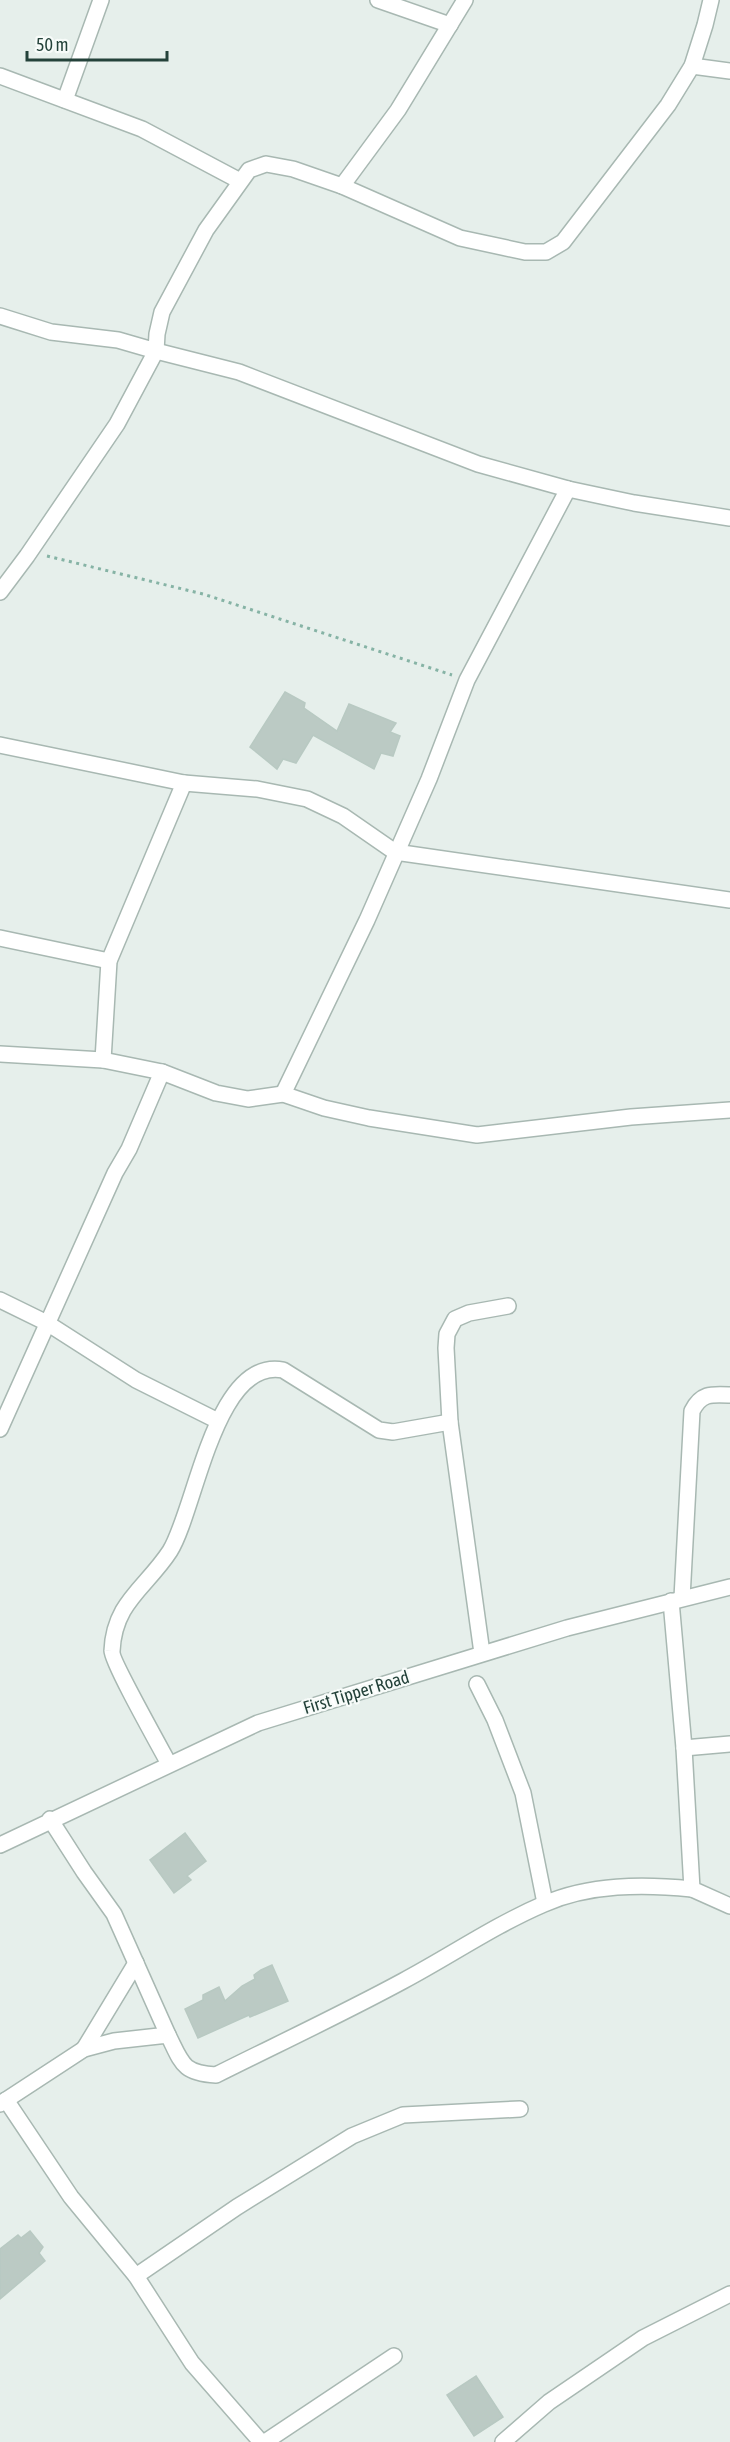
<svg xmlns="http://www.w3.org/2000/svg" width="730" height="2442" font-family="'Asap Condensed',sans-serif">
<style>
.building{fill:#bbcac4;stroke:#b8c9c2;stroke-width:1.5}
.lines{fill:none;stroke-linecap:round;stroke-linejoin:round}
.minor-casing{stroke:#a8b8b2;stroke-width:18}
.path{stroke:#86b3a5;stroke-width:3;stroke-dasharray:3 4.5;stroke-linecap:butt}
.minor{stroke:#fff;stroke-width:15}
.labels{text-anchor:middle;dominant-baseline:central;stroke-width:4.5;stroke-linejoin:round;paint-order:stroke}
.street-label{font-size:18px;fill:#24423a;stroke:#f7fbf9}
</style>
<rect width="100%" height="100%" fill="#e6efeb"/>
<g class="building">
<polygon points="285,692 305,703 304,708 337,731 349,704 396,723 390,732 400,736 393,756 381,753 374,769 313,735 296,763 283,759 277,769 250,747"/>
<polygon points="185,1833 206,1861 187,1876 191,1880 174,1893 150,1860"/>
<polygon points="272,1965 288,2001 250,2017 249,2015 198,2038 185,2009 203,2000 203,1995 219,1987 225,2001 242,1986 255,1979 254,1975 261,1970"/>
<polygon points="30,2231 43,2247 39,2253 45,2261 0,2299 0,2249 18,2235 21,2238"/>
<polygon points="476,2376 503,2417 474,2436 447,2395"/>
</g>
<g class="lines">
<defs>
<g id="minor">
<polyline points="378,0 450,25"/>
<polyline points="692,66 730,71"/>
<polyline points="0,76 142,129 240,181"/>
<polyline points="65,100 101,0"/>
<polyline points="342,186 398,110 465,0"/>
<polyline points="0,316 51,332 118,340 156,351 157,334 162,312 206,230 249,170 266,164 293,169 342,186 460,238 525,252 546,252 563,242 668,105 692,66 705,25 711,0"/>
<polyline points="0,592 27,556 117,424 156,351 239,372 478,464 568,489 634,503 730,518"/>
<polyline points="0,745 184,783 257,789 307,799 343,816 395,852 730,900"/>
<polyline points="0,938 109,961"/>
<polyline points="0,1054 103,1060 162,1072 216,1093 248,1099 283,1094 324,1108 369,1118 477,1135 631,1117 730,1110"/>
<polyline points="103,1060 109,961 184,783"/>
<polyline points="283,1094 367,920 429,779 467,680 568,489"/>
<polyline points="0,1300 47,1323 136,1380 218,1421"/>
<polyline points="0,1429 115,1173 129,1149 162,1072"/>
<path d="M682 1598 692 1411C701 1393 711 1394 730 1395"/>
<polyline points="671,1601 684,1748 692,1889 730,1906"/>
<polyline points="482,1653 450,1422 446,1348 447,1334 455,1319 469,1313 508,1306"/>
<polyline points="477,1684 495,1720 523,1793 545,1903"/>
<polyline points="684,1748 730,1744"/>
<path d="M169 1764C161 1749 111 1660 112 1651 114 1602 146 1588 170 1551 196 1509 215 1357 283 1370L379 1430 393 1432 450 1422"/>
<polyline points="50,1819 84,1872 114,1914 168,2035"/>
<polyline points="0,1845 258,1723 567,1628 730,1587"/>
<polyline points="84,2049 136,1963"/>
<polyline points="6,2100 71,2197 136,2276 192,2363 261,2442"/>
<path d="M0 2104 84 2049 114 2041 168 2035C182 2063 182 2073 216 2075 278 2044 342 2014 403 1981 450 1956 495 1925 544 1904 590 1884 643 1884 692 1889"/>
<polyline points="136,2276 237,2207 352,2136 403,2115 520,2109"/>
<polyline points="265,2442 394,2356"/>
<polyline points="503,2442 549,2402 643,2338 730,2294"/>
</g>
</defs>
<use href="#minor" class="minor-casing"/>
<polyline class="path" points="47,556 203,594 452,675"/>
<use href="#minor" class="minor"/>
</g>
<g class="labels">
<g class="street-label">
<text transform="translate(356 1692) rotate(-17)">First Tipper Road</text>
</g>
</g>
<path d="M27 51v9h140v-9" fill="none" stroke="#24423a" stroke-width="3"/>
<text x="36" y="51" font-size="18" fill="#24423a" stroke="#f7fbf9" stroke-width="4.5" paint-order="stroke">50 m</text>
</svg>
